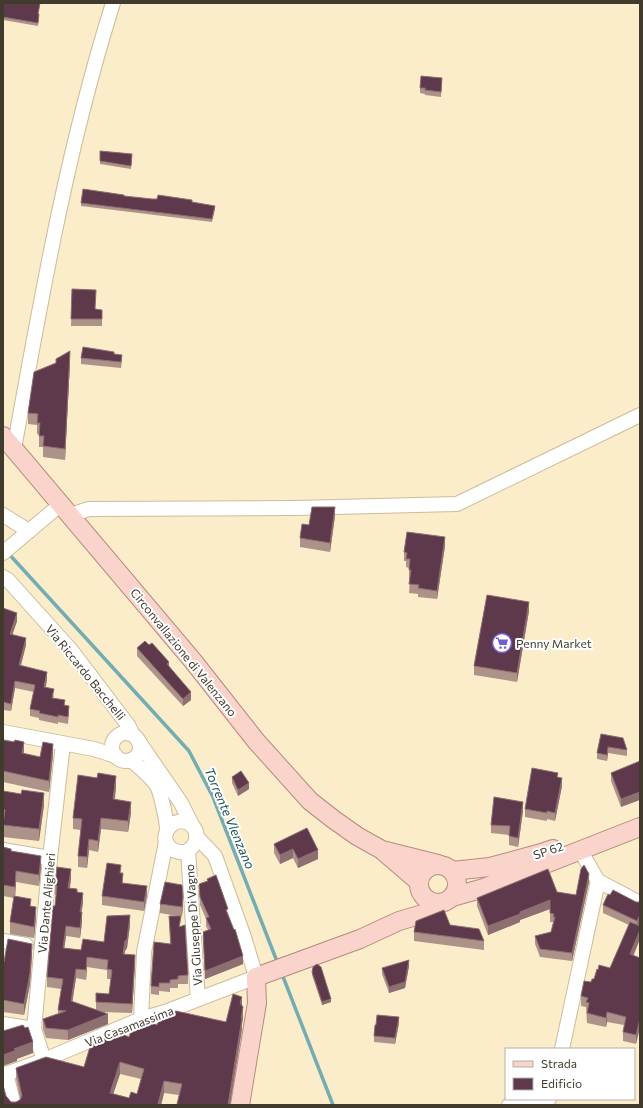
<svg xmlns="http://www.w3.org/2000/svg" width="643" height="1108" font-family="Commissioner,sans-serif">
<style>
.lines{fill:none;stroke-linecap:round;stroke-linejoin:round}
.stream{stroke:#73acb2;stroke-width:3.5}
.minor-casing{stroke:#cbbc9b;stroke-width:16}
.major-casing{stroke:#b78b7d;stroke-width:20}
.minor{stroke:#fff;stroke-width:14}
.major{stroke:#fad3cb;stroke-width:18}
.wall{fill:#ad928a;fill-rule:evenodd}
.shaded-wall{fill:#8d6e71}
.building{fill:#5e384b;stroke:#8d6e71;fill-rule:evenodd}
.labels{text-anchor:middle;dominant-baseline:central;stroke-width:4;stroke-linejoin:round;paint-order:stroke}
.poi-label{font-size:12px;fill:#413b2d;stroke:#fff;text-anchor:start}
.street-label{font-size:12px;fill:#413b2d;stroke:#fff}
.water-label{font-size:13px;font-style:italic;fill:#205358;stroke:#fff}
</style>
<rect width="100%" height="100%" fill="#fcedca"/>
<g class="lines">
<g class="stream">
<polyline points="8,553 189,751 213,797 278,964"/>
<polyline points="282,974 333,1105"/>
</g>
<defs>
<g id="minor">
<path d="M14 449C41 299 67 149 113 3"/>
<polyline points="3,515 29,531"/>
<polyline points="70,515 89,509 295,508 457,504 640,415"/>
<polyline points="3,553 60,505"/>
<polyline points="3,577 8,580 71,650 128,725 133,735"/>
<polyline points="3,732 94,749 116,756"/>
<circle cx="126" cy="747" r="14"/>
<polyline points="137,739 181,803 193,827"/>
<path d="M131 760C140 768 150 775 157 786 161 793 167 822 167 830 166 834 164 838 166 842 171 853 186 856 193 846 206 829 181 810 167 830"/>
<polyline points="3,850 50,858"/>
<polyline points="580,850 598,881 640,903"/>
<polyline points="188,851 198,999"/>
<polyline points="3,941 26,945"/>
<polyline points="141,1019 144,952 166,842"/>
<polyline points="3,1024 34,1029"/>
<polyline points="562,1049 598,881"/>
<polyline points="44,1060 34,1029 50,858 63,744"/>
<polyline points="6,1074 14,1105"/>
<polyline points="3,1075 44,1060 141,1019 165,1012 256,977 244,937 215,856 196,836"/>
<polyline points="509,1105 517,1104 535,1105"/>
<polyline points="542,1105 545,1104 549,1099"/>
</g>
<g id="major">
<polyline points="3,436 193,661 256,741 310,801 333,819 357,836 382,850 438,864"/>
<polyline points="384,852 419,882"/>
<circle cx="438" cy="884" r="19"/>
<polyline points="452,871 490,867 538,854 553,849"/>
<polyline points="452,897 484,888 640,827"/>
<polyline points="240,1105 257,1003 256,977 360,939 399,921 426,913 441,903"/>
</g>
</defs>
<use href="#minor" class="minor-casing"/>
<use href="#major" class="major-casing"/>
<use href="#minor" class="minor"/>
<use href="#major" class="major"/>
</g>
<g class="wall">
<polygon points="3,3 40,3 38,14 39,17 38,26 3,20"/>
<polygon points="442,83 441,97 425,95 425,94 420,93 420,88"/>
<polygon points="100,151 132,154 131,169 100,164"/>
<polygon points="124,196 152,199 192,202 215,209 212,222 81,206 81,203"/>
<polygon points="72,289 95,309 102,310 102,326 71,326"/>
<polygon points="114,354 122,361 121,368 81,364 81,358"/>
<polygon points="56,359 70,362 65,460 43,457 43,447 39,447 39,434 37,434 37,425 28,424 28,413 56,363"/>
<polygon points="335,516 330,552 300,547 300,538 309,525"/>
<polygon points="445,546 437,599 418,597 418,594 409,593 410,579 409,579 409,568 406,567 406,561 404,561 404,552"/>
<polygon points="3,608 17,621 12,635 26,645 21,665 47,679 46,687 54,696 53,698 65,705 69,713 68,724 58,722 58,724 39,720 39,718 30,716 30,709 34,692 15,688 11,711 3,710 3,711"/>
<polygon points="529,611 517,682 474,675 474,666"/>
<polygon points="137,648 169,667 191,700 183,706 137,656"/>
<polygon points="601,734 627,750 627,756 608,753 607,761 597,759 597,753"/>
<polygon points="3,740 24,754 40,757 53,755 49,792 3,782"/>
<polygon points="640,761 621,807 611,781 611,773"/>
<polygon points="232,777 249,789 238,796 232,783"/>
<polygon points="558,777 562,786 555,821 547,819 547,821 525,817 525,809"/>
<polygon points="116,787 115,800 131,813 128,832 101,829 98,852 89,850 87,868 78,867 78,856 81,830 73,829 73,818"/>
<polygon points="3,791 44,805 39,841 3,837 4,821 3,821"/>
<polygon points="523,811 518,847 509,845 509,835 491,833 491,825"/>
<polygon points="274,844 318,850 318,859 298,868 293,858 280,864 274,853"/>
<polygon points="3,847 41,867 39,886 16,882 15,896 31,906 36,918 34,938 10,934 10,922 14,898 3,896"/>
<polygon points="121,873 123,883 147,895 144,911 102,905 102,896"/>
<path d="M71 879 70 888 77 892 83 903 81 912 82 922 80 938 66 936 64 948 81 950 104 942 130 925 127 948 125 951 124 954 135 964 132 1013 102 1012 108 1024 68 1040 46 1038 43 1029V1019L58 1014V1010L61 989 47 987V977L56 895H55V885ZM87 967 107 970V979H111L109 994 96 1002V1010L72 1002 76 978 86 980Z"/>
<polygon points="207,879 228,914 243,964 205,979 203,932 208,930 206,926 206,919 200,905 199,884 207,881"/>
<polygon points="589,882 572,961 540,957 535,944 535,936 551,932 553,922 550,922 550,909 520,920 520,922 488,935 477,906 477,898 557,892 576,895"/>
<polygon points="610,895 636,902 639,926 640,926 640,939 633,955 640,958 636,1044 623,1041 623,1032 624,1025 607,1022 606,1027 587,1023 586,1007 581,1006 581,996 594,979 598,970 610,968 629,925 603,913 603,905"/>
<polygon points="160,904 183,906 182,916 181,916 180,926 188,975 188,984 178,984 178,988 170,988 170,992 159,991 159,995 151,994 151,986 170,944 169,916 177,916 160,913"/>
<polygon points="450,925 484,941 484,950 414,941 414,932"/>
<polygon points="32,955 30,984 24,1015 3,1012 3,961 4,962"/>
<polygon points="409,966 405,988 389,993 382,974 382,968"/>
<polygon points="312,972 331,1002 322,1005 312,975"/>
<path d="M242 1005 243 1018 230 1105H177L179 1095 164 1093 161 1105H3L6 1096 11 1102H16L20 1099 16 1079V1068L84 1067 99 1042 112 1036 129 1037 139 1024 157 1025 226 1022ZM120 1074 141 1079 137 1094 129 1098 113 1094Z"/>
<polygon points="399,1023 395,1044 374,1042 374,1036"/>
</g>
<g class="shaded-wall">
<polygon points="70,351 70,362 65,460 65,449"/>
<polygon points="335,507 335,516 330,552 330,543"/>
<polygon points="445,537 445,546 437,599 437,591"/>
<polygon points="529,602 529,611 517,682 517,673"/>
<polygon points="17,613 17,621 10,642 10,634"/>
<polygon points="26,638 26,645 19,672 19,665"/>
<polygon points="169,662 169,669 167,664"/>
<polygon points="47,672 47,679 44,694 44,687"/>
<polygon points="15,681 15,688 11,711 11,704"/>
<polygon points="191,692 191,700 183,706 183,699"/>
<polygon points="24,742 24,753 22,764 22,753"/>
<polygon points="53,744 53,755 49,792 49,781"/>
<polygon points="608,747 608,753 607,761 607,755"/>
<polygon points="116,776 116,787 113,810 113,799"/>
<polygon points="562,778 562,786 555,821 555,813"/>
<polygon points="249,783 249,789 238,796 238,790"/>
<polygon points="640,792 640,800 621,807 621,799"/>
<polygon points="44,793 44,805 39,841 39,829"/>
<polygon points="131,802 131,813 128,832 128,821"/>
<polygon points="523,802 523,811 518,847 518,838"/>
<polygon points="101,818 101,829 98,852 98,841"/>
<polygon points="89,839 89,850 87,868 87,857"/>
<polygon points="293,849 293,858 280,864 280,855"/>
<polygon points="318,850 318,859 298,868 298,859"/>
<polygon points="41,856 41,867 39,886 39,875"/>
<polygon points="71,869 71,879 68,897 68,888"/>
<polygon points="16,871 16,882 15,898 15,887"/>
<polygon points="589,874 589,882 572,961 572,953"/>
<polygon points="147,886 147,895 144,911 144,902"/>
<polygon points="83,893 83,903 80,922 80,912"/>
<polygon points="183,897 183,906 182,916 182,907"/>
<polygon points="550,900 550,909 520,920 520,922 488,935 488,926 520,912"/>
<polygon points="36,907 36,918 34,938 34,927"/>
<polygon points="82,912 82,922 80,938 80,928"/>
<polygon points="130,915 130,925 127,948 125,951 123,963 123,954"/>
<polygon points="640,915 640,923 637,929 637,921"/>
<polygon points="66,926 66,936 63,958 63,948"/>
<polygon points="640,930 640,939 630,964 630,954"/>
<polygon points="32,944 32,955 30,984 24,1015 24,1004"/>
<polygon points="135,955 135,964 132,1013 132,1004"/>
<polygon points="243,956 243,964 205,979 205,971"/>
<polygon points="87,957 87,967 86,980 86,970"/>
<polygon points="409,960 409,966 405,988 389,993 389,987"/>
<polygon points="76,969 76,978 71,1011 71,1001"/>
<polygon points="242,997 242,1008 240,1003"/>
<polygon points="331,999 331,1002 322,1005 322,1002"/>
<polygon points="243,1007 243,1018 242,1024 242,1030 230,1105 228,1105 241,1018"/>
<polygon points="607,1012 607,1022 606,1027 606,1018"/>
<polygon points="108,1014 108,1024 68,1040 68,1030"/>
<polygon points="399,1017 399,1023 395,1044 395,1038"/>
<polygon points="640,1019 640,1028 636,1044 636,1035"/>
<polygon points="33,1042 33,1053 17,1059 17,1061 3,1066 3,1055 14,1049"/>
<polygon points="120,1062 120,1074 110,1104 110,1093"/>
<polygon points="164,1081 164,1093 161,1105 158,1105"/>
</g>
<g class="building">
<polygon points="3,3 40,3 38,14 39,14 38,23 3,17"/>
<polygon points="421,76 442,78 441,92 425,90 425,88 420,88"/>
<polygon points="100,151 132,154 131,166 100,161"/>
<polygon points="83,189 124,195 124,196 152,199 157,199 158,195 192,200 192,202 215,206 212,219 81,203"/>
<polygon points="72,289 96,290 95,309 102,310 102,319 71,319"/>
<polygon points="83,347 114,352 114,354 122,355 121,362 81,358"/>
<polygon points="70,351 65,449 43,446 44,436 39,436 40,423 37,423 38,414 28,413 34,372 56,363 56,359"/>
<polygon points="312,507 335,507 330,543 300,538 302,524 309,525"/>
<polygon points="407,532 445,537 437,591 418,588 419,585 409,584 411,570 409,570 410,559 406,559 407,553 404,552"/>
<polygon points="487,595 529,602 517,673 474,666"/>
<polygon points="3,608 17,613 10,634 26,638 19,665 47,672 44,687 54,689 52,698 65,700 64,705 69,706 68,717 58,715 58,717 39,713 40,711 30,709 35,685 15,681 11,704 3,702 3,703"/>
<polygon points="145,641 149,645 152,643 169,662 167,664 191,692 183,699 137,648"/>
<polygon points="601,734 623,738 627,750 608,747 607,755 597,753"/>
<polygon points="3,740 14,742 15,740 24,742 22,753 40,757 43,742 53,744 49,781 3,771"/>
<polygon points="640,761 640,792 621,799 611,773"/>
<polygon points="532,768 558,773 557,777 562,778 555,813 547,811 547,813 525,809"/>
<polygon points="241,771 249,783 238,790 232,777"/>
<polygon points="98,773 116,776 113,799 131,802 128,821 101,818 98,841 89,839 87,857 78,856 82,819 73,818 78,775 97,778"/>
<polygon points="22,790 44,793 39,829 3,825 5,810 3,809 3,791 21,794"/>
<polygon points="494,797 523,802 518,838 509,836 510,826 491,825"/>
<polygon points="307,828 318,850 298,859 293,849 280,855 274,844"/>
<polygon points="3,847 11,849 11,851 41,856 39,875 16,871 15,887 3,885"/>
<polygon points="107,863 121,865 120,873 123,873 122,883 147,886 144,902 102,896"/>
<polygon points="584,865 589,874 572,953 540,949 535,936 551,932 555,917 553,917 554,914 550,913 550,900 520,912 520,914 488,926 477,898 548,869 557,892 576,895 581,869"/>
<polygon points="57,867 71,869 68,888 77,889 77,892 83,893 80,912 82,912 80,928 66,926 63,948 81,950 83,939 104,942 107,916 130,915 127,939 125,941 123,954 135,955 132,1004 96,1002 96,993 109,994 112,970 107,969 108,960 87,957 86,970 76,969 71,1001 108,1014 68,1030 46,1028 43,1019 66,1011 58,1010 63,979 47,977 53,906 55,906 57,886 55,885"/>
<polygon points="216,875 228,909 226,910 234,930 235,929 243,956 205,971 203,932 211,929 206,918 209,917 200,897 199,884 208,881 207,879"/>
<polygon points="165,882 182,885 183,897 182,907 160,904"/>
<polygon points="613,890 636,902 640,902 640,915 637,921 603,905 608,894 610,895"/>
<polygon points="14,896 31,899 30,906 36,907 34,927 10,922"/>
<polygon points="444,910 450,925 479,929 484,941 414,932 416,921"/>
<polygon points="169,916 181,916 179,927 185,925 188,975 178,976 178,979 170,980 170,983 159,983 159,987 151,986 154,942 171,944"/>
<polygon points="630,922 640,926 640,930 630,954 640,958 640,1019 636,1035 623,1032 626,1017 607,1012 606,1018 587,1013 589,1003 586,1002 588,998 581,996 584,981 591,982 592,979 594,979 597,969 598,970 599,965 610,968"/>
<polygon points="8,939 32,944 30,973 24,1004 3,1000 3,961 4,962"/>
<polygon points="409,960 405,982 389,987 382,968"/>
<polygon points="317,964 321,967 331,999 322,1002 312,972 313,967"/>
<path d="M233 994 242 997 240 1003 243 1007 241 1018H242L228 1105H183L177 1104 182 1084 164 1081 158 1104 161 1105H3V1085L6 1096 11 1102H16L20 1100 22 1096 16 1068 46 1057 84 1067 92 1040 99 1042 100 1038 105 1039 107 1034 112 1036 119 1033 129 1037 134 1022 139 1024 140 1021 147 1024 148 1021 157 1025 160 1017 176 1011 226 1022ZM120 1062 144 1069 137 1094 131 1092 129 1098 110 1093Z"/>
<polygon points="377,1015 399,1017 395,1038 374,1036 375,1025 376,1025"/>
<polygon points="23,1025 25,1028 28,1027 33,1042 14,1049 17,1050 3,1055 3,1031"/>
</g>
<defs>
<symbol id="supermarket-ring" viewBox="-11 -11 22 22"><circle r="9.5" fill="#fff" stroke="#725dd8" stroke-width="1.5"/><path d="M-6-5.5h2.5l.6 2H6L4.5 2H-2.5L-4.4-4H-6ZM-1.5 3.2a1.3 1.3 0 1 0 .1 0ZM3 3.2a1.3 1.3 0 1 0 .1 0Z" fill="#725dd8"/></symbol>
</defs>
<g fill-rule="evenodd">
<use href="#supermarket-ring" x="491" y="632" width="22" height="22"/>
</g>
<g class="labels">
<g class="poi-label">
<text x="516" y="643">Penny Market</text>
</g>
<g class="street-label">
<text transform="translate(184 652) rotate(51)">Circonvallazione di Valenzano</text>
<text transform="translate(86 672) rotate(51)">Via Riccardo Bacchelli</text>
<text transform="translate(548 850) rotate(-19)">SP 62</text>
<text transform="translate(46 903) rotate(-85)">Via Dante Alighieri</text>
<text transform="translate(193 925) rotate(-94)">Via GIuseppe Di Vagno</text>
<text transform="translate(129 1026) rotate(-21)">Via Casamassima</text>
</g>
<g class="water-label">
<text transform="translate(230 818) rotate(67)">Torrente Vlenzano</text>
</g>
</g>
<rect width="643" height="1108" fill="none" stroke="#413b2d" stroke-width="8"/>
<rect x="505" y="1048" width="130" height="52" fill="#ffffff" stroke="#b3b1ab"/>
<rect x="513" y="1061" width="20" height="6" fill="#fad3cb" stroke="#b3b1ab"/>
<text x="541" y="1068" font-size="12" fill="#413b2d">Strada</text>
<rect x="513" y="1078" width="20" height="12" fill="#5e384b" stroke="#b3b1ab"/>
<text x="541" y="1088" font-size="12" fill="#413b2d">Edificio</text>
</svg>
